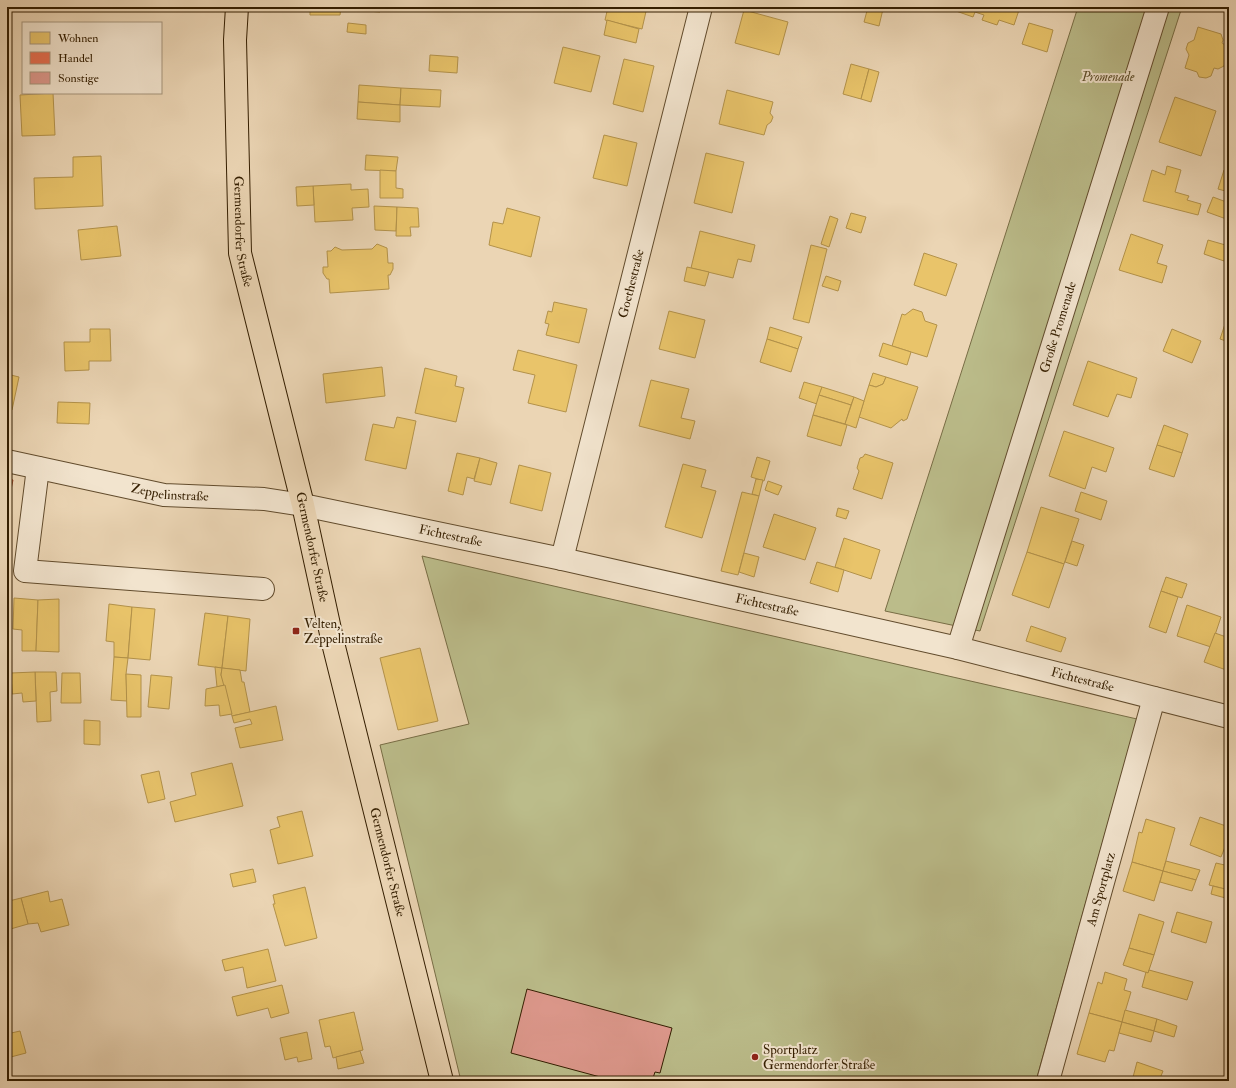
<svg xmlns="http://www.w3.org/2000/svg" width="1236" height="1088" font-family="'IM FELL Double Pica',serif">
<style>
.green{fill:#bbbc8a;stroke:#786d45}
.homes{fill:#e9c46a;stroke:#b3924a}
.shops{fill:#e76f51;stroke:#b15739}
.building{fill:#dd988c;stroke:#341e00}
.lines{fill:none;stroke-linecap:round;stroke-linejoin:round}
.minor-casing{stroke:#624c2d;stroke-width:24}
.major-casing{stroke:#341e00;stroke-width:24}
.minor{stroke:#f2e4ce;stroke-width:22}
.major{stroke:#ebd5b4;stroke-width:22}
.poi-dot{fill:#8f2418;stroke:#f2e4ce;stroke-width:1.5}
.labels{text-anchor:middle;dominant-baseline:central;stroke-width:4;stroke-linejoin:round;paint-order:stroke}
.park-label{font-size:13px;font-style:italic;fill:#5c4d29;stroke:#f2e4ce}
.street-label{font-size:13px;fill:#341e00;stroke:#f2e4ce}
.poi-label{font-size:13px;fill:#341e00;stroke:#f2e4ce;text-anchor:start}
</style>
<rect width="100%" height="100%" fill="#ebd5b4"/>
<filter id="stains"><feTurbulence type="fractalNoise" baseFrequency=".005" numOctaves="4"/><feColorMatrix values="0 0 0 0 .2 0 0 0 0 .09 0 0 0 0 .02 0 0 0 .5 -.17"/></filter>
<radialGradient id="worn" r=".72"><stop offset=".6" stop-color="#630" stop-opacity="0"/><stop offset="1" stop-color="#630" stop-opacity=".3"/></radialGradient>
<g class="green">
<polygon points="1078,7 1182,7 980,631 885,611"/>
<polygon points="422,556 1137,719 1036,1081 461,1081 380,745 469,724"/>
</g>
<g class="homes">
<polygon points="310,7 341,7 340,15 310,15"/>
<polygon points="367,7 381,7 380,12 367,11"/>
<polygon points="608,7 647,7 642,29 605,20"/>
<polygon points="868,7 883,9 879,26 864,22"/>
<polygon points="957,7 1020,7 1014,25 999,20 997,25 982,20 984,15 975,12 973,17 956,11"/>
<polygon points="744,10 788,22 779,55 735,43"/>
<polygon points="607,20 639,29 636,43 604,35"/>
<polygon points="348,23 366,25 366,34 347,32"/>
<polygon points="1029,23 1053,30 1047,52 1022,44"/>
<polygon points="1198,27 1221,34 1223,40 1222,43 1225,45 1229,51 1224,66 1218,69 1214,68 1211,76 1206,78 1199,77 1197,72 1185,68 1189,55 1186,49 1188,43 1194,40"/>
<polygon points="563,47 600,56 591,92 554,83"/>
<polygon points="430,55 458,57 457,73 429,71"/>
<polygon points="624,59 654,66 643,112 613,104"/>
<polygon points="851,64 869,69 861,99 843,94"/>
<polygon points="869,69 879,72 871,102 861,99"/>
<polygon points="359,85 401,88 400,105 358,102"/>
<polygon points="401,88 441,90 440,107 400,105"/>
<polygon points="727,90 773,102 770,113 773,117 771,122 767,125 764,135 719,124"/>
<polygon points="53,93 55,135 22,136 20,95"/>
<polygon points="1175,97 1216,111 1201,156 1159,142"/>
<polygon points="358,102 400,105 400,122 357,119"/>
<polygon points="604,135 637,143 627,186 593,178"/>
<polygon points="706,153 744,162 732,213 694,203"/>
<polygon points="366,155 398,157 396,171 365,170"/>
<polygon points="101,156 103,206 35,209 34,178 73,177 73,157"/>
<polygon points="1167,166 1181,170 1175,192 1189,196 1187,200 1201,204 1198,215 1143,201 1152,170 1165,175"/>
<polygon points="380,170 396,171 396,188 403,189 403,198 380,198"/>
<polygon points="1224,170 1229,172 1229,192 1218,189"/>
<polygon points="351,184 351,190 368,189 369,207 352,208 353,220 315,222 313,186"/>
<polygon points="313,186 314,205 297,206 296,187"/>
<polygon points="1213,197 1229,203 1229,220 1207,212"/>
<polygon points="374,206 397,207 396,231 375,230"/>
<polygon points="397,207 418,208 419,227 410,227 411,236 396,236"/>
<polygon points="507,208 540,217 531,257 489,245 493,222 503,224"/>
<polygon points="851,213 866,217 861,233 846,228"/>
<polygon points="830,216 838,219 829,247 821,244"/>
<polygon points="117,226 121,256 81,260 78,230"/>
<polygon points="700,231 755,245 751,262 738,259 733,278 691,268"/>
<polygon points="1131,234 1163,245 1157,263 1167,266 1162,283 1119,270"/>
<polygon points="1208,240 1229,246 1224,261 1204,254"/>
<polygon points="377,244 387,248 388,263 393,263 393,269 390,275 388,275 389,289 330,293 329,279 327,279 323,273 323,267 328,267 327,251 331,251 335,247 342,250 372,249"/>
<polygon points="811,245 827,249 809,323 793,319"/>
<polygon points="924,253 957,264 946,296 914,285"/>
<polygon points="687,267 709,272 705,286 684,281"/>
<polygon points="826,276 841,281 838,291 822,286"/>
<polygon points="554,302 587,309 579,343 546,335 549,324 545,323 548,311 552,312"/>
<polygon points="913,309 922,312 925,321 937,325 927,357 892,346 902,314 905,315"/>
<polygon points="669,311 705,320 695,358 659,349"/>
<polygon points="1226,321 1229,322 1229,342 1220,339"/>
<polygon points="770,327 802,337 798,349 767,339"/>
<polygon points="90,329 110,329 111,361 89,361 89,370 65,371 64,342 90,342"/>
<polygon points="1172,329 1201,341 1192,363 1163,351"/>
<polygon points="767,339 798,349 791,372 760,362"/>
<polygon points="883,343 911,352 907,365 879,356"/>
<polygon points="518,350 577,365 566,412 528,403 535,375 513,370"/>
<polygon points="1088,361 1137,378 1131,398 1117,394 1108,417 1073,405"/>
<polygon points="382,367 385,396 326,403 323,374"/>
<polygon points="425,368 457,376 455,386 464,388 456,422 415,413"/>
<polygon points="873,373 886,377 883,384 876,387 869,385"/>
<polygon points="7,374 19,377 12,410 7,409"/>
<polygon points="886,377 918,387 907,419 903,421 902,419 891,428 859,417 869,385 876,387 883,384"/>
<polygon points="651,380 689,389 681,418 695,421 690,439 639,426"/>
<polygon points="804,382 822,387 817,404 799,398"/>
<polygon points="822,387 854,397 851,405 819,395"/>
<polygon points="819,395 851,405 845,424 813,415"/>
<polygon points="854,397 864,401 856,428 845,424"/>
<polygon points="58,402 90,403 89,424 57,423"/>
<polygon points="813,415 847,425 841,446 807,436"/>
<polygon points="397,417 416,421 406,469 365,460 373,424 394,428"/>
<polygon points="1164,425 1188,434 1182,453 1157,445"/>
<polygon points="1064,431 1114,448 1106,472 1092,467 1085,489 1049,476"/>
<polygon points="1157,445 1182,453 1174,477 1149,469"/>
<polygon points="457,453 480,458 474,479 467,477 463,495 448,491"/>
<polygon points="865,454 893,463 882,499 853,489 859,471 857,468 860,458 863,457"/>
<polygon points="757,457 770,461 764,481 751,477"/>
<polygon points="480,458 497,463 491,485 474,481"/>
<polygon points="683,464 706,470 701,487 716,491 702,538 665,527"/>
<polygon points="519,465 551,473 542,511 510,503"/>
<polygon points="756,479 763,480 759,496 752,494"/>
<polygon points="768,481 782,486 778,495 765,490"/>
<polygon points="742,492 759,496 738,575 721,571"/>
<polygon points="1081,492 1107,501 1101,520 1075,511"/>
<polygon points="1041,507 1079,519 1064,564 1027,552"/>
<polygon points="838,508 849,511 846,519 836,516"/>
<polygon points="774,514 816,528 805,560 763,547"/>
<polygon points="844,538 880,550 871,579 835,567"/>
<polygon points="1072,541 1084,545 1077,566 1065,562"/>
<polygon points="1027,552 1064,564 1049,608 1012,595"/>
<polygon points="744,553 759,557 754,577 739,572"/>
<polygon points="817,562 844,570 838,592 810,583"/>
<polygon points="1166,577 1187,584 1182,598 1161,591"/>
<polygon points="1161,591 1178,597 1166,633 1149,627"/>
<polygon points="14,598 38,600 36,651 22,651 22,630 13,629"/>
<polygon points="59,599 59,652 36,651 38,600"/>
<polygon points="109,604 132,607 128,658 114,657 114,642 106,641"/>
<polygon points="1187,605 1221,617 1211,647 1177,636"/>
<polygon points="132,607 155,609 150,660 128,658"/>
<polygon points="205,613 228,616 222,668 198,665"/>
<polygon points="228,616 250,619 246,671 222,668"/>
<polygon points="1031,626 1066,638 1061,652 1026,641"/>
<polygon points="1215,633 1229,638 1229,671 1204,662"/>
<polygon points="420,648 438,721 398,730 380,658"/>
<polygon points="114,657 128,658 126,674 127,701 111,700"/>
<polygon points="215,667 222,668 221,675 225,685 217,687"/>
<polygon points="222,668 240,670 242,682 244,682 250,712 232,716 221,675"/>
<polygon points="35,672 56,672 57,691 50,692 51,721 37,722"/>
<polygon points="35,672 36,701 23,702 22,693 12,694 11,673"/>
<polygon points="7,673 11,673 12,694 7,694"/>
<polygon points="62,673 80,673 81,703 61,703"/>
<polygon points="126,674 141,675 141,717 127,717"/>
<polygon points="151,675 172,677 169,709 148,707"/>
<polygon points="225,685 232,714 220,716 219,705 205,706 206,689"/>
<polygon points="276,706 283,740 240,748 235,728 252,724 250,719 234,723 232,716"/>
<polygon points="84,720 100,721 100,745 84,744"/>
<polygon points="232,763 243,806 175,822 170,802 196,795 191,773"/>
<polygon points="159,771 165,799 148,803 141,775"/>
<polygon points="302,811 313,856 278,864 270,830 280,827 277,817"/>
<polygon points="1200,817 1229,827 1229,837 1221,857 1190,845"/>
<polygon points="1146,819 1175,828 1163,871 1132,862 1139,832 1142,833"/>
<polygon points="1166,861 1200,870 1196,880 1163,871"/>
<polygon points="1132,862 1163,871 1154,901 1123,891"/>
<polygon points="1216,863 1229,866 1229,890 1209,885"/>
<polygon points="253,869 256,882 233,887 230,874"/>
<polygon points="1163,871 1196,880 1192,891 1160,882"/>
<polygon points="1213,886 1229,890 1229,899 1211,894"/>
<polygon points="305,887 317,938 285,946 273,904 275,904 273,895"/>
<polygon points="48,891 50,902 62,899 69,925 41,932 38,923 28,924 21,898"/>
<polygon points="7,893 9,901 21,898 28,924 7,930"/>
<polygon points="1177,912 1212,922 1206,943 1171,932"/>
<polygon points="1139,914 1164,922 1154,955 1129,948"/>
<polygon points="1129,948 1154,955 1148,973 1123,965"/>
<polygon points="268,949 276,981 247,988 243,967 225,971 222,960"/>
<polygon points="1149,970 1193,982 1187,1000 1142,987 1146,972 1148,973"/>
<polygon points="1105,972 1127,979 1124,990 1131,992 1122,1022 1089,1013 1098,982 1102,984"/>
<polygon points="282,985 289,1013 271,1018 268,1008 237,1016 232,997"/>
<polygon points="1125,1010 1157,1019 1154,1031 1122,1022"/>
<polygon points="354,1012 363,1050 333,1058 330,1046 325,1047 319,1020"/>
<polygon points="1089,1013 1122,1022 1114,1051 1109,1050 1105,1062 1077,1054"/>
<polygon points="1157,1019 1177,1026 1174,1037 1154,1031"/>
<polygon points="1122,1022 1154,1031 1151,1042 1119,1033"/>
<polygon points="20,1031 26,1053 7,1058 7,1034"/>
<polygon points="307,1032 312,1059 298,1062 297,1057 285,1060 280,1038"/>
<polygon points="360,1051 364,1063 338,1069 336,1057"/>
<polygon points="1137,1062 1163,1071 1159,1081 1132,1081"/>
</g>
<polygon class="shops" points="7,478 13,480 8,504 7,504"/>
<polygon class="building" points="527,989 672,1028 660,1073 655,1072 652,1081 615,1081 511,1053"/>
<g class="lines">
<defs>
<g id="minor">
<path id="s1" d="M7 461 164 495 264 499 303 505 562 559 958 648 1229 717"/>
<polyline points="38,468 25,571 263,589"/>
<path id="s2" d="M562 559 701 7"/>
<path id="s3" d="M958 648 1158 7"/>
<path id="s4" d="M1048 1081 1154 698"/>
</g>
<g id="major">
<path id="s5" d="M237 7 235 40 240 253 303 505 333 643 442 1081"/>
</g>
</defs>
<use href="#minor" class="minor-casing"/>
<use href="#major" class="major-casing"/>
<use href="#minor" class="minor"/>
<use href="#major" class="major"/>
</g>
<g class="poi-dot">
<rect x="292" y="627" width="8" height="8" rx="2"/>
<circle cx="755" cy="1057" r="4"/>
</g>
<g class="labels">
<g class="park-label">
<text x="1108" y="77">Promenade</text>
</g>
<g class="street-label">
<text stroke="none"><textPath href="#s5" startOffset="225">Germendorfer Straße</textPath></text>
<text stroke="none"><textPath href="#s2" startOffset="284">Goethestraße</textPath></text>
<text stroke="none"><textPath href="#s3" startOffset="336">Große Promenade</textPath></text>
<text stroke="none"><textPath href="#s1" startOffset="166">Zeppelinstraße</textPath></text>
<text stroke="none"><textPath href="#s1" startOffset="451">Fichtestraße</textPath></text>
<text stroke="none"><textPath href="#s5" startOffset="549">Germendorfer Straße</textPath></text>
<text stroke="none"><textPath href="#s1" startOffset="775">Fichtestraße</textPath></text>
<text stroke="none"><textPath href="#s1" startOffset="1099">Fichtestraße</textPath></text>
<text stroke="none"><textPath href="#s5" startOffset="873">Germendorfer Straße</textPath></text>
<text stroke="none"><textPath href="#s4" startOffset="199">Am Sportplatz</textPath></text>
</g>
<g class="poi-label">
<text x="304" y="624">Velten,<tspan x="304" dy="15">Zeppelinstraße</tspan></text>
<text x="763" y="1050">Sportplatz<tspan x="763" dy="15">Germendorfer Straße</tspan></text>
</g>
</g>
<rect width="1236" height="1088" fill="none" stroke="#ebd5b4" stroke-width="24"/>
<rect x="8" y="8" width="1220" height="1072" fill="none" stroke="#341e00" stroke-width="2"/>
<rect x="12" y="12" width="1212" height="1064" fill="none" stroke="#341e00"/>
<rect x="22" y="22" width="140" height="72" fill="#f2e4ce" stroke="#a6957c"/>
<rect x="30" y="32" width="20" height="12" fill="#e9c46a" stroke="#a6957c"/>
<text x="58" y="42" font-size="12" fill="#341e00">Wohnen</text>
<rect x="30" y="52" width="20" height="12" fill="#e76f51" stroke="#a6957c"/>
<text x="58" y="62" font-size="12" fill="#341e00">Handel</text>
<rect x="30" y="72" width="20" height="12" fill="#dd988c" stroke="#a6957c"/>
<text x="58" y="82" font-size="12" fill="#341e00">Sonstige</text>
<rect width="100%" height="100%" filter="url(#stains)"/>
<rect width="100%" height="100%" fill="url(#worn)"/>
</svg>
